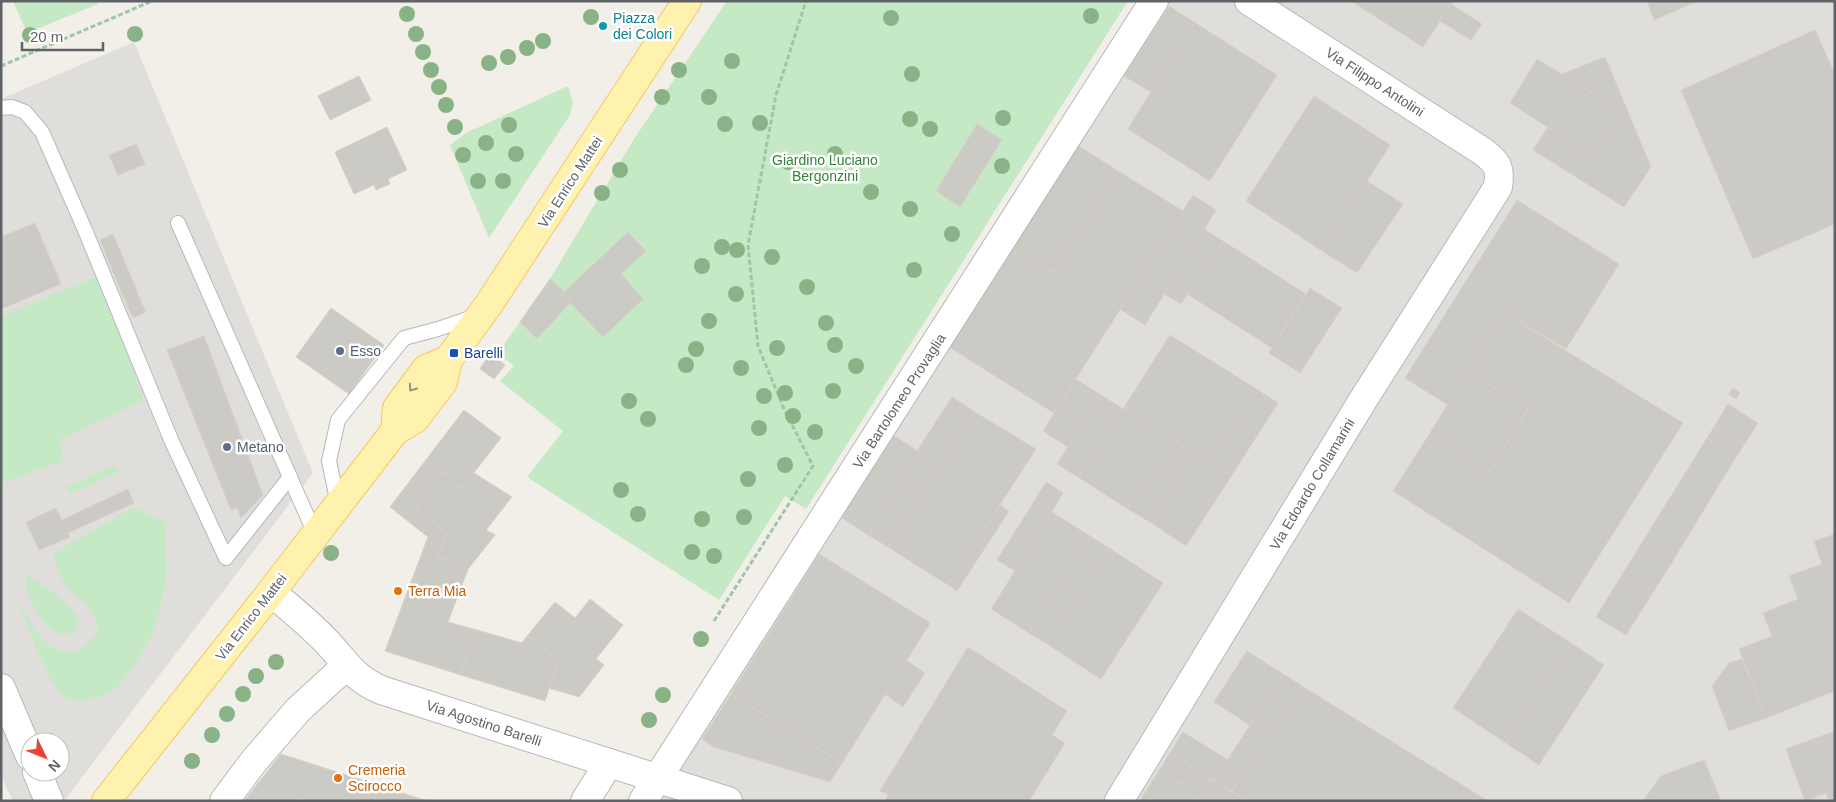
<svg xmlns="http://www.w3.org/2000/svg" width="1836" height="802" font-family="Arial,sans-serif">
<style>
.industrial{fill:#e0deda;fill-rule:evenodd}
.green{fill:#c5e8c5}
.building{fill:#cccac5;stroke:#d6d1c6}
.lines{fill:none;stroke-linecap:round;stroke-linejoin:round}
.service-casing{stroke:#b5b8bc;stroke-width:16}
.minor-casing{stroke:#b5b8bc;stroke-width:30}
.secondary-casing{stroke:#b6babf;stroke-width:30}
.primary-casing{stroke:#f2c960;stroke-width:30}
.path{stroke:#9cc7a9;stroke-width:3;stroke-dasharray:5 2.5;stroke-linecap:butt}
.service{stroke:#fff;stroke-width:14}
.minor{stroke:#fff;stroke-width:28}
.secondary{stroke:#fff;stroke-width:28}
.primary{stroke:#fff2af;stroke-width:28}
.tree{fill:#89b387}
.oneway{stroke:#979581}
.culture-dot{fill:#0f9aa8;stroke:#fff;stroke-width:2}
.service-dot{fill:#5c6f8a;stroke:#fff;stroke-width:2}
.transit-dot{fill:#1a4fb4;stroke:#fff;stroke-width:2}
.food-dot{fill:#e8710a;stroke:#fff;stroke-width:2}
.labels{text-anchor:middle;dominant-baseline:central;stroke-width:5;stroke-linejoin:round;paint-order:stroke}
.culture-label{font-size:14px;fill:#0d838f;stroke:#fff;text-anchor:start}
.street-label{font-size:14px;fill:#5f6368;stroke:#fff}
.park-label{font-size:14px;fill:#348238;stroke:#fff}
.service-label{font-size:14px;fill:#4e5e75;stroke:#fff;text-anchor:start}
.transit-label{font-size:14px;fill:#164399;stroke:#fff;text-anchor:start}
.food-label{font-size:14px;fill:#c56008;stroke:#fff;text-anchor:start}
</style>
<rect width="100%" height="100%" fill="#f1efe8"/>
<g class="industrial">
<polygon points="1146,1 1835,1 1835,801 637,801"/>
<path d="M134 42 313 473 64 801H13L1 777V99ZM30 742H60V772H30Z"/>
</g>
<g class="green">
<polygon points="13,1 96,1 98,4 27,33"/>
<polygon points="727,1 1128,1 806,509 785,496 719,600 527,477 563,431 500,381 514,366 498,353 550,279 634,139"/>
<polygon points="568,86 573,103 570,115 489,238 450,145 466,133"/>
<polygon points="98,276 144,401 60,439 63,461 1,483 1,316"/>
<polygon points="115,465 118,472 69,494 66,487"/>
<path d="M133 507 165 521 167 578 154 632 137 661 118 687 104 695 83 702 64 697 51 680 37 651 17 598C30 621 49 666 82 648 88 644 93 636 98 631 96 604 80 603 66 585 58 575 55 565 54 553Z"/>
<path d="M26 576C47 584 62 599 77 616L76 630C54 647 34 610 27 592 26 587 26 581 26 576Z"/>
</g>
<g class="building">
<polygon points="1351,1 1453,1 1423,47"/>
<polygon points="1647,1 1694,1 1695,2 1654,20"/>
<polygon points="1451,4 1482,24 1471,40 1440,21"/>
<polygon points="1169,6 1194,22 1151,92 1124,76"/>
<polygon points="1194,22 1277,75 1210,181 1128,129"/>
<polygon points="1815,30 1835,74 1835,224 1753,259 1681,90"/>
<polygon points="1605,57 1651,167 1624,207 1533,150 1548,127 1594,157 1622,111 1562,74"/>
<polygon points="1537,59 1622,111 1594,157 1510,103"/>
<polygon points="359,76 371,100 330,120 318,96"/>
<polygon points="1314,96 1390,145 1322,251 1246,201"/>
<polygon points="977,124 1002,140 960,207 936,191"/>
<polygon points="387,127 407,170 388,179 390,184 376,190 374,185 354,194 335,152"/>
<polygon points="136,144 145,164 118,175 109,155"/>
<polygon points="1077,145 1118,171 1054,272 1012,246"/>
<polygon points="1118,171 1183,211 1054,413 949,347 1012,246 1054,272"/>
<polygon points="1367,181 1403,204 1357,273 1322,251"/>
<polygon points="1193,195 1216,210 1145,325 1120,309"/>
<polygon points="1517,200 1619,264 1566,349 1503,312 1448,405 1405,378"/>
<polygon points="35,223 61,284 1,309 1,237"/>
<polygon points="1204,229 1223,241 1181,304 1164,294"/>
<polygon points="628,232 646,251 621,274 643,299 603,337 562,294"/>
<polygon points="113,234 134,284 121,291 100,240"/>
<polygon points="1223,241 1306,294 1272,348 1187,294"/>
<polygon points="550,279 564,291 562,294 570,303 537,339 520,322"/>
<polygon points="134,284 142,304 130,311 121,291"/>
<polygon points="1310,288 1342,308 1300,373 1269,353"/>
<polygon points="142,304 146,312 133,318 130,311"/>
<polygon points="331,308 384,345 349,394 296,357"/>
<polygon points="1503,312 1683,423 1569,603 1393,491 1430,433 1489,472 1528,409 1468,371"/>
<polygon points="1170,335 1258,390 1211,463 1196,454 1153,524 1128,509 1152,468 1165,477 1184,446 1123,409"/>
<polygon points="204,336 263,495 241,518 237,507 231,510 167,350"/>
<polygon points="490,353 505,365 494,379 480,369"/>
<polygon points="1468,371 1528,409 1489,472 1430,433"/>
<polygon points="1076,379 1101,395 1068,447 1043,431"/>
<polygon points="1733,388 1740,393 1736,399 1729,394"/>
<polygon points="1258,390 1278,403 1232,475 1211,463"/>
<polygon points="1101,395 1123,409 1078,477 1057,464"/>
<polygon points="952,397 975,412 888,547 868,535 921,453 917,451"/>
<polygon points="1728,404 1758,423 1744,445 1727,437 1714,427"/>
<polygon points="1123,409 1184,446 1165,477 1152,468 1128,509 1078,477"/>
<polygon points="464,410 501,438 462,488 442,472 415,507 447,533 438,556 468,569 448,622 477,630 461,675 385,651 428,537 390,507"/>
<polygon points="975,412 1036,449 948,585 888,547"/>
<polygon points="1714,427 1727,437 1744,445 1736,457 1707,438"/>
<polygon points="891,434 921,453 868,535 839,516"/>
<polygon points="1707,438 1736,457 1674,559 1643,541"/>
<polygon points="1196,454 1232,475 1186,546 1153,524"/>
<polygon points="442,472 462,488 474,473 512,497 486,530 495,535 468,569 438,556 447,533 415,507"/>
<polygon points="1046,482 1063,493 1052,512 1035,500"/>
<polygon points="128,489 134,503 68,533 62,520"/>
<polygon points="1035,500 1052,512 1015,571 997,560"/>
<polygon points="1000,505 1009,511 957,591 948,585"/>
<polygon points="56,508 70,537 39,550 26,522"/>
<polygon points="1052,512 1090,536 1029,633 991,609"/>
<polygon points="1835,534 1835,691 1766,718 1739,649 1772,636 1763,613 1798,599 1789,576 1822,564 1814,541"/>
<polygon points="1090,536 1109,548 1047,644 1029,633"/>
<polygon points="1643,541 1674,559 1650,597 1620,578"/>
<polygon points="1109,548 1163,583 1101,679 1047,644"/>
<polygon points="819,554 930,623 842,763 731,694"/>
<polygon points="1620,578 1650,597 1626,635 1596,617"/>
<polygon points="590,599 623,625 596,659 604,665 579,697 549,688 558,661 528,635 555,602 575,618"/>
<polygon points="1518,609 1571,643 1506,743 1453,708"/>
<polygon points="477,630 522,643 528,635 558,661 545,701 461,675"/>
<polygon points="1571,643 1604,665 1539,765 1506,743"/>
<polygon points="968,647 1067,711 1052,735 1065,743 1029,801 886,801 888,794 880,791"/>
<polygon points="1247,651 1283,674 1250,725 1214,702"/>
<polygon points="1742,659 1766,718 1729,731 1712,686 1729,663"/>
<polygon points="906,660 925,673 903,707 885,694"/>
<polygon points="1283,674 1302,686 1232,791 1214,781"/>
<polygon points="1302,686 1488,801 1247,801 1232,791"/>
<polygon points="731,694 842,763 830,782 714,747 702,739"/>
<polygon points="1835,731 1835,801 1829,801 1826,793 1805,801 1786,749"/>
<polygon points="1183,732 1228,760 1214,781 1170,753"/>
<polygon points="1170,753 1192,767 1181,785 1158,772"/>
<polygon points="281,754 427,801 306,801 298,799 296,801 244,801"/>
<polygon points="1704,760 1721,801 1643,801 1661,776"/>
<polygon points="1192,767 1211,779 1197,801 1140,801 1158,772 1181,785"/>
<polygon points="1211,779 1214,781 1247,801 1197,801"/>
</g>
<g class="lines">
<defs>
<g id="service">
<polyline points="1,108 12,107 25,112 42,132 85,230 172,442 226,558 290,477"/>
<polyline points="178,223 315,534"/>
<polyline points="338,504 329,461 338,420 404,338 438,329 476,316"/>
</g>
<g id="minor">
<path d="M271 592C290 608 309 623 326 641 347 663 352 677 381 690L728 801"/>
<polyline points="224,801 254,761 298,710 346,666"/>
<polyline points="585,801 609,763"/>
<polyline points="643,801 1154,1"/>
<path d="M1119 801 1363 400 1498 187C1501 167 1497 162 1482 151L1249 1"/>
</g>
<g id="secondary">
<polyline points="1,688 30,756"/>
<polyline points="37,772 49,801"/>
</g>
<g id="primary">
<polyline points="395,431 397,408 426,369 448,360"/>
<polyline points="106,801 271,592 395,431 415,419 443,382 448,360 489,304 687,1"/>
</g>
</defs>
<use href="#service" class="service-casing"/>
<use href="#minor" class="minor-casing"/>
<use href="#secondary" class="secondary-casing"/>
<use href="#primary" class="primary-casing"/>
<g class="path">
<polyline points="1,66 152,1"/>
<polyline points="714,621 813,466 784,409 758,346 748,245 776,95 806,1"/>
</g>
<use href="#service" class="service"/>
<use href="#minor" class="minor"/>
<use href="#secondary" class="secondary"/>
<use href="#primary" class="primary"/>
</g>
<g class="tree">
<circle cx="407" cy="14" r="8"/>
<circle cx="1091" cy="16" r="8"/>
<circle cx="591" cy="17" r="8"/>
<circle cx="891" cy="18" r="8"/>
<circle cx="135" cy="34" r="8"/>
<circle cx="416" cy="34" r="8"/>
<circle cx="30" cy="35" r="8"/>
<circle cx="543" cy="41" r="8"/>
<circle cx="527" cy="48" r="8"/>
<circle cx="423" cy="52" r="8"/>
<circle cx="508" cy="57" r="8"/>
<circle cx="732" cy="61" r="8"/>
<circle cx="489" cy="63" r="8"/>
<circle cx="431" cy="70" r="8"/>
<circle cx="679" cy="70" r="8"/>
<circle cx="912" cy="74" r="8"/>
<circle cx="439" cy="87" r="8"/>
<circle cx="662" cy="97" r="8"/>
<circle cx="709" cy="97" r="8"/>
<circle cx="446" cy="105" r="8"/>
<circle cx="1003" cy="118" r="8"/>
<circle cx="910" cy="119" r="8"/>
<circle cx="760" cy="123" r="8"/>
<circle cx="725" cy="124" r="8"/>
<circle cx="509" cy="125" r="8"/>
<circle cx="455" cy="127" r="8"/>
<circle cx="930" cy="129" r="8"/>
<circle cx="486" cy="143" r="8"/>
<circle cx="516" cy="154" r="8"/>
<circle cx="835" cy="154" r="8"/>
<circle cx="463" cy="155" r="8"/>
<circle cx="788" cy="162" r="8"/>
<circle cx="1002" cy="166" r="8"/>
<circle cx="620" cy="170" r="8"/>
<circle cx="478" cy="181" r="8"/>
<circle cx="503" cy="181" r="8"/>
<circle cx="871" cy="192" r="8"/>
<circle cx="602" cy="193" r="8"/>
<circle cx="910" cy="209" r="8"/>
<circle cx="952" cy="234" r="8"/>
<circle cx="722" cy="247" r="8"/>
<circle cx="737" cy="250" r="8"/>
<circle cx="772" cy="257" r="8"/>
<circle cx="702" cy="266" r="8"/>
<circle cx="914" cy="270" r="8"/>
<circle cx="807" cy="287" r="8"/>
<circle cx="736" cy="294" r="8"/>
<circle cx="709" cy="321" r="8"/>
<circle cx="826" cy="323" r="8"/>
<circle cx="835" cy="345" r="8"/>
<circle cx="777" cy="348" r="8"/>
<circle cx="696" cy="349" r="8"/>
<circle cx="686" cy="365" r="8"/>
<circle cx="856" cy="366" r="8"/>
<circle cx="741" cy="368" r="8"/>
<circle cx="833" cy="391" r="8"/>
<circle cx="785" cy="393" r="8"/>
<circle cx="764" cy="396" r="8"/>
<circle cx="629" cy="401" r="8"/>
<circle cx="793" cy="416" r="8"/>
<circle cx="648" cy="419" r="8"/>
<circle cx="759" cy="428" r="8"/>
<circle cx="815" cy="432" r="8"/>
<circle cx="785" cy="465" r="8"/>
<circle cx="748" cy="479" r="8"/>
<circle cx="621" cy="490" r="8"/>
<circle cx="638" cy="514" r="8"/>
<circle cx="744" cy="517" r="8"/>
<circle cx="702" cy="519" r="8"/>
<circle cx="692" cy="552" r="8"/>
<circle cx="331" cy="553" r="8"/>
<circle cx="714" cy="556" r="8"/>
<circle cx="701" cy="639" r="8"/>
<circle cx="276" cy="662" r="8"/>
<circle cx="256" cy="676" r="8"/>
<circle cx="243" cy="694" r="8"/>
<circle cx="663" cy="695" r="8"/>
<circle cx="227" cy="714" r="8"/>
<circle cx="649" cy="720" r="8"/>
<circle cx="212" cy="735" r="8"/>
<circle cx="192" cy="761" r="8"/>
</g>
<defs><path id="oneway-chevron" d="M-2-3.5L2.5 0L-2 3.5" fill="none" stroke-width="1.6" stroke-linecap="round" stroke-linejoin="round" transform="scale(1.25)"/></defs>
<use class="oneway" href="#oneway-chevron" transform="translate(412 388) rotate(126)"/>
<circle class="culture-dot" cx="603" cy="26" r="5"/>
<g class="service-dot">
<circle cx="340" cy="351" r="5"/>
<circle cx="227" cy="447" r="5"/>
</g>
<rect class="transit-dot" x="449" y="348" width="10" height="10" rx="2.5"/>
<g class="food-dot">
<circle cx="398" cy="591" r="5"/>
<circle cx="338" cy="778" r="5"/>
</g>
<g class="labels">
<g class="culture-label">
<text x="613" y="18">Piazza<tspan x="613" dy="16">dei Colori</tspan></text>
</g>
<g class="street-label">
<text transform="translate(1375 82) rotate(33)">Via Filippo Antolini</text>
<text transform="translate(570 182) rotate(-57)">Via Enrico Mattei</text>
<text transform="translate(899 401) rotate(-57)">Via Bartolomeo Provaglia</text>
<text transform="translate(1312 484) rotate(-59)">Via Edoardo Collamarini</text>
<text transform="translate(251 617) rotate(-52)">Via Enrico Mattei</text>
<text transform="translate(484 723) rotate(18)">Via Agostino Barelli</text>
</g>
<g class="park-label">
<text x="825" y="160">Giardino Luciano<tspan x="825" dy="16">Bergonzini</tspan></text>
</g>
<g class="service-label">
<text x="350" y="351">Esso</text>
<text x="237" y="447">Metano</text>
</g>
<g class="transit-label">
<text x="464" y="353">Barelli</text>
</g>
<g class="food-label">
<text x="408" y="591">Terra Mia</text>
<text x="348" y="770">Cremeria<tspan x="348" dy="16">Scirocco</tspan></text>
</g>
</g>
<rect width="1836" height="802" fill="none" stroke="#5f6368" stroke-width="5"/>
<g transform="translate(45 757) rotate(133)"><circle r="24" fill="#ffffff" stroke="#bfc1c3"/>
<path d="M0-4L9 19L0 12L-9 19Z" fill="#ea4335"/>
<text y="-8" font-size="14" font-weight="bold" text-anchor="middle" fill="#5f6368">N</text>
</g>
<path d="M22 42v8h81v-8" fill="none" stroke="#5f6368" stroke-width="2.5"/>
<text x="30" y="42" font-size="15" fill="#5f6368" stroke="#ffffff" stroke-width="4" paint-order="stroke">20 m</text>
</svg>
